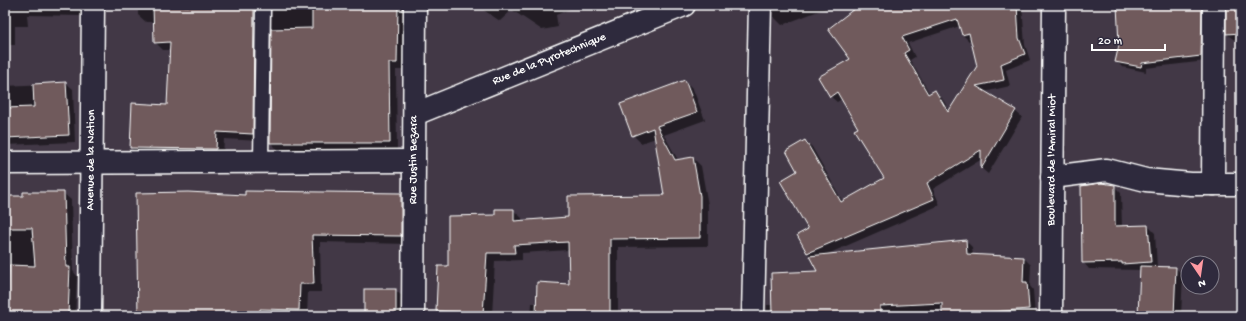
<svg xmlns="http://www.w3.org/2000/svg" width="1246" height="321" font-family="'Gochi Hand',sans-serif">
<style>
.shadow{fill:#0007;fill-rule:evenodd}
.building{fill:#6f5a5c;stroke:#fff;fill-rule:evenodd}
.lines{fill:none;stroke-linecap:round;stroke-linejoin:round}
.lane-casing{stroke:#fff;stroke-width:17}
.street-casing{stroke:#fff;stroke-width:25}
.secondary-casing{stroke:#fff;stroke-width:25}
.lane{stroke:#2f2a3d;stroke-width:14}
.street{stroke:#2f2a3d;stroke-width:22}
.secondary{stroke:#2f2a3d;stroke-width:22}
.labels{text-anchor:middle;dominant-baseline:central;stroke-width:4;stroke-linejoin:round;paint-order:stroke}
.street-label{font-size:12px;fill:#fff;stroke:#2f2a3d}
</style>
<rect width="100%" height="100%" fill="#423846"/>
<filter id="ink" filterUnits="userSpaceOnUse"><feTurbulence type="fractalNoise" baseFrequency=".025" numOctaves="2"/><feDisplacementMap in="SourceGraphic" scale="8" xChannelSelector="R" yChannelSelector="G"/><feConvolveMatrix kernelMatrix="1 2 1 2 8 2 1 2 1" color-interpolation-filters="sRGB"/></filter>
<g filter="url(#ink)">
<g class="shadow">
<polygon points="5,5 83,5 83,16 27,15 28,26 15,26 15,45 5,45"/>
<polygon points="138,5 266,5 260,141 224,139 223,157 138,155 131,148 168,106 171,50 163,50 155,42 155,22 146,22 138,15"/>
<polygon points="272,5 405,5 404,70 396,70 397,150 278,150 271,143"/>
<polygon points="476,5 579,5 556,15 558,27 542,30 512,10 500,21"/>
<polygon points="774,5 773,5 834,5 782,25 773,16"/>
<path d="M861 5H1022L1025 45 1030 60 1006 70 1010 86 984 92 1015 111 1022 117 988 174 982 169V159L933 189 940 205 823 256 966 241 972 247 973 255 1024 258 1031 265 1030 286 1033 290 1035 315 943 316V310L886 312V316H767V305H773L819 272 812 257 808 253 810 229 798 171 805 141 812 147 843 202 885 178 842 99 837 102 830 96 851 59ZM960 26 963 35 969 41 972 40 978 66 950 111 941 97 935 91 930 94 910 60 915 57 908 43ZM974 31V33L966 35V33Z"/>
<polygon points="1118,5 1208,5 1206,61 1146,68 1146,72 1122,67 1116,61 1120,45"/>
<polygon points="1226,5 1241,5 1241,40 1233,39 1227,34"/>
<polygon points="685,81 693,89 705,120 664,135 678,160 693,158 701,166 708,205 708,246 618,247 618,316 531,316 532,303 537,303 570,285 569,250 522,253 522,260 495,261 492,316 442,316 437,311 449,267 496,216 513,210 522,218 522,221 569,218 665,196 656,138 641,143 633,135"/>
<polygon points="66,83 73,89 75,142 5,145 5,86"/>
<polygon points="1114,186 1121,193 1122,227 1148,226 1155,233 1157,267 1176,268 1183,275 1181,316 1139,316 1140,270 1089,269 1083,262"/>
<polygon points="63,193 71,200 73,271 77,276 75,316 8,316 10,272 5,272 5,197 24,197"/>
<polygon points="401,194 409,201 409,244 320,242 321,292 308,292 307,316 134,316 134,310 138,310 246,197"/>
<polygon points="395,290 402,296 402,316 365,316"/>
</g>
<g class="building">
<polygon points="153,5 254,8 253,134 217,132 216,149 130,148 132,103 167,105 170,42 154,43"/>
<polygon points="312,5 398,5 397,63 389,63 390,143 270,143 271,29 312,28"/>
<path d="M859 5H1017L1019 38 1025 54 1001 64 1004 80 976 86 1016 110 981 169V150L927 183 934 199 807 253 797 235 808 229 780 181 797 171 786 151 805 140 841 202 884 178 854 130 858 128 837 92 830 97 818 77 850 59 828 29ZM957 19 962 35 969 33 977 66 948 112 935 90 928 94 904 53 909 50 902 37Z"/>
<polygon points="1117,5 1202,6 1201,56 1142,63 1141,67 1115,62 1119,45"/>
<polygon points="1226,5 1241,5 1241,33 1226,34"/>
<polygon points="685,80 697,112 657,126 675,160 693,157 700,196 700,238 610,239 610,316 536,316 537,282 569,284 568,242 514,245 515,253 487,253 483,314 436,311 438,266 448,266 448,216 495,215 495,209 514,209 514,221 568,217 568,196 664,195 653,128 632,136 620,104"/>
<polygon points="66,82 69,135 5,138 5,108 34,107 33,84"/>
<polygon points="1101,183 1115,185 1115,226 1148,225 1151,262 1122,264 1122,262 1082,263 1081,186"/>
<polygon points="245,191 401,193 401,236 312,235 314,284 300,284 299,310 260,309 260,316 138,316 136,193 188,192 245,195"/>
<polygon points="23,192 64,192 66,267 70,267 68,316 7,316 9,265 35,266 32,228 5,228 5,196 23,196"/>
<polygon points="966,240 967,254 1024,257 1023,282 1027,282 1029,309 968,314 968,316 942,316 942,303 880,306 880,316 772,316 771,273 817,271 809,256"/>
<polygon points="1140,266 1176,267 1174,316 1138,316"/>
<rect x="364" y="289" width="32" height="27"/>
</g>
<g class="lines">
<defs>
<polyline id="lane" points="261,161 263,5"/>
<g id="street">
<path id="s1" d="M415 114 684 5"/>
<polyline points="5,163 414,161"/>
<polyline points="1052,177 1107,170 1146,180 1191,184 1241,184"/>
<polyline points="1213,184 1214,5"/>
<path id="s2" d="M90 316 93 5"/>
<polyline points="753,316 760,5"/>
<path id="s3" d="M1051 316 1054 5"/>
</g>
<g id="secondary">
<path id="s4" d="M413 316 415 5"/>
</g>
</defs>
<use href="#lane" class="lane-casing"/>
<use href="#street" class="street-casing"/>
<use href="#secondary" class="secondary-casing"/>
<use href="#lane" class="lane"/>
<use href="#street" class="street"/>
<use href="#secondary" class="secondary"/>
</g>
</g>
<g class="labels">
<g class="street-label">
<text stroke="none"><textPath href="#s1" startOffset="145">Rue de la Pyrotechnique</textPath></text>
<text stroke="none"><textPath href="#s2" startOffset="156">Avenue de la Nation</textPath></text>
<text stroke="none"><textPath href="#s4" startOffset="156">Rue Justin Bezara</textPath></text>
<text stroke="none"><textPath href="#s3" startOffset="156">Boulevard de l'Amiral Miot</textPath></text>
</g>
</g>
<rect width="1246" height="321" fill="none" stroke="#2f2a3d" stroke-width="20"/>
<rect x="10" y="10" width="1226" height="301" fill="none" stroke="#fff" stroke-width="1.5" filter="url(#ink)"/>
<g transform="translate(1200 275) rotate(167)"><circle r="19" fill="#2f2a3d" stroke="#827f8b"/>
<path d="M0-3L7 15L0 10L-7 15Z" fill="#ff9aa2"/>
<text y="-6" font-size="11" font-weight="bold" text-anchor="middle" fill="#ffffff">N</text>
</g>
<path d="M1092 44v6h73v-6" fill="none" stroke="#ffffff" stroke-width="2"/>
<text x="1098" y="44" font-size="12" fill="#ffffff" stroke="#2f2a3d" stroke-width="3" paint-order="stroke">20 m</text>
</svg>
